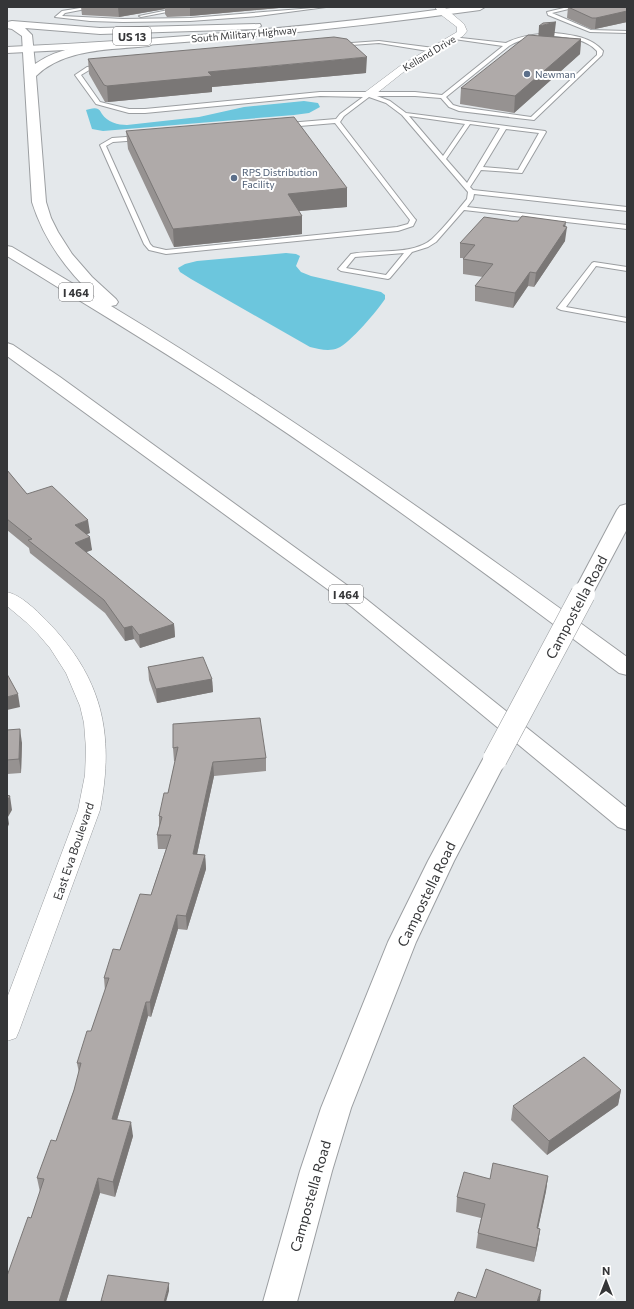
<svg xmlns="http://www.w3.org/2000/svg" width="634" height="1309" font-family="Commissioner,sans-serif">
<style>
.water{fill:#6cc6dd}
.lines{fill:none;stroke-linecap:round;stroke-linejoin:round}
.service-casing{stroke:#9b9ea1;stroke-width:2}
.minor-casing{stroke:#9b9ea1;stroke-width:1}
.secondary-casing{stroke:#9b9ea1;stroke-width:2}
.primary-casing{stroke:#9b9ea1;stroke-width:2}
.motorway-casing{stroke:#9b9ea1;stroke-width:2}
.service{fill:#fff;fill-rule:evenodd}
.minor{fill:#fff;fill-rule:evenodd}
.secondary{fill:#fff;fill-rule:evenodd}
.primary{fill:#fff;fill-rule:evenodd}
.motorway{fill:#fff;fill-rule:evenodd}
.secondary-bridge-far1-casing{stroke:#9b9ea1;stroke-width:20;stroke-linecap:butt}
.secondary-bridge-casing{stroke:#9b9ea1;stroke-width:25;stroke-linecap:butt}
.secondary-bridge-far1{stroke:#fff;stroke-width:18}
.secondary-bridge{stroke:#fff;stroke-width:24}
.wall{fill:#969291}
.shaded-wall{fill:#7a7776}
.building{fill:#afaaa9;stroke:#7a7776}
.service-dot{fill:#5c6f8a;stroke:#fff;stroke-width:1.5}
.labels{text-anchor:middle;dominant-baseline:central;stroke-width:4;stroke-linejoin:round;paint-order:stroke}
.far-street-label{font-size:10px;fill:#353638;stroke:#fff}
.far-service-label{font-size:10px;fill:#4e5e75;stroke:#fff;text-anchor:start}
.shield{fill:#fff;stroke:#727274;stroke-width:1}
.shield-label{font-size:11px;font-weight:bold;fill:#353638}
.street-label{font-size:12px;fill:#353638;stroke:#fff}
.near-street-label{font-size:14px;fill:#353638;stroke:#fff}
</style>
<rect width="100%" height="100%" fill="#e4e8eb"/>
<g class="water">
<path d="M304 101 318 103 320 107 309 113 294 115 103 131 92 129 86 110C89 109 95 107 98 109 101 111 100 111 102 114 107 122 118 125 127 125L199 117 244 107Z"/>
<path d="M286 253 296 254 300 256 296 266 301 272 311 276 381 292 385 295V299C378 310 349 344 338 348 329 352 319 349 310 347L191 279 180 272 178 268 185 264 197 261Z"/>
</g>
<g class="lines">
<defs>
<g id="service">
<polygon points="86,7 96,7 65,13 62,16 123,19 190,18 326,7 258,16 190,21 123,22 90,21 55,17 62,11"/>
<polygon points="183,7 193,7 141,17 139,16"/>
<polygon points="568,7 577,7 552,13 591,30 627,31 627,33 590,32 548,15 547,12"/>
<path d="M555 33C573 35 591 37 603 51L602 55 534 120 459 111 449 107 441 98 415 96H377L390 101 406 113 545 131 546 132 522 173 481 170 470 187 473 190 627 207V211L474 194 473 199 467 207 627 225V229L464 210 436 242 428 247 412 252 390 278 388 279 341 271 338 269 351 254C374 249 413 256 432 239 445 227 456 212 467 199L468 192 402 115 386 103 369 97 344 116 340 122 415 219 416 220 413 226 398 231 166 254 149 250 144 244 100 145 112 138 140 136 143 138 140 140 113 142 106 146 150 244 153 247 166 250 397 227 408 224 410 220 335 123 288 127 285 125 288 123 336 119 340 114 363 97 320 96 145 113H129L96 104 75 75 87 67 103 65V67L91 69 81 75 100 102 129 109H145L320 92H415L442 95 503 46 454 39 452 37 506 43C521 35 538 34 555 33ZM555 36C571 38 586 39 597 51V55L531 117 460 107 453 105 446 97 509 46C523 37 539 37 555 36ZM409 116 465 124 443 156ZM470 124 500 128 467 183 446 159ZM506 129 539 133 518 170 483 167ZM404 253 386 275 346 268 355 257Z"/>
<polygon points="379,41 434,48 437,50 434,52 379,43 338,46 336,45 338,44"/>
<polygon points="594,262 627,267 627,271 596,266 566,307 627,318 627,322 561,310 557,308 592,263"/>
</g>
<g id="minor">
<polygon points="435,7 444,7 464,24 467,31 463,36 406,70 372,97 364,97 363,95 364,93 400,66 457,32 457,27 440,14"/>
<path d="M7 592C21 595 36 610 46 620 102 677 115 733 100 810L19 1031 16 1038 7 1041V998L78 810 85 775 86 749 84 723 80 706 66 673 50 648 38 634 26 622 7 606Z"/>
</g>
<g id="secondary">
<polygon points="627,504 627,529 593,593 590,597 583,599 576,597 573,593 617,510 620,506"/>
<polygon points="495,751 503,753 507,759 454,861 416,942 351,1108 332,1171 297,1302 263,1302 300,1171 321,1108 388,942 428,861 483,759 487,753"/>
</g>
<path id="primary" d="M458 7H485L480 10C323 32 166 46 7 53V47C158 40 308 28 458 7Z"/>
<g id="motorway">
<path d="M12 21 100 28 260 24 261 26 256 29 100 34 25 28 32 35 35 64C66 42 112 43 149 40L154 43 149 46C111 50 65 48 36 76L46 202 51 218 58 232 72 254 92 277 116 299 118 302 116 305 111 306C290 414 459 535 627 657V675L619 673C487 574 354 476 216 386 147 341 77 299 7 256V246L12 247 95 297C66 270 44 240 32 202L22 36 12 29 7 28V22Z"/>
<polygon points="7,343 13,345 60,377 366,599 627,808 627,830 618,827 352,607 7,356"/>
</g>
</defs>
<use href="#service" class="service-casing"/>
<use href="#minor" class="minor-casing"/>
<use href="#secondary" class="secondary-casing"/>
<use href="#primary" class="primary-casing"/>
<use href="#motorway" class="motorway-casing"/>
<use href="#service" class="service"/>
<use href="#minor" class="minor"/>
<use href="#secondary" class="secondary"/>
<use href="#primary" class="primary"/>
<use href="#motorway" class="motorway"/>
<defs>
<polyline id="secondary-bridge-far1" points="582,595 583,593"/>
<polyline id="secondary-bridge" points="495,759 583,594"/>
</defs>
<use href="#secondary-bridge-far1" class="secondary-bridge-far1-casing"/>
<use href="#secondary-bridge" class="secondary-bridge-casing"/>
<use href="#secondary-bridge-far1" class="secondary-bridge-far1"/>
<use href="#secondary-bridge" class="secondary-bridge"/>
</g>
<g class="wall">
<polygon points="81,7 290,7 190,16 167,17 165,14 165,9 119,17 82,15"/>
<polygon points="568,7 627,7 627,22 595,29 591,29 567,18"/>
<polygon points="554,37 581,39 580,54 514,113 460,104 461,88"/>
<polygon points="88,59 366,73 212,87 212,92 108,102 105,102 89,74"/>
<polygon points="126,131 347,188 347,207 299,211 302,216 302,234 174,247 128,149"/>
<polygon points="512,221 565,227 565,241 534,287 528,286 513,308 475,301 475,286 483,277 463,274 463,259 464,258 460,258 460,243"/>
<polygon points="7,470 27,494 90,533 86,534 92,550 86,552 174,624 175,637 140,648 134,639 125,641 105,613 30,553 29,548 7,530"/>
<polygon points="148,667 212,679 213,692 157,703 149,680"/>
<polygon points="173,724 266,758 266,771 214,776 197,854 205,855 206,869 187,930 178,929 151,1017 148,1016 117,1120 133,1136 115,1197 100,1193 66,1302 7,1302 31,1218 40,1192 37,1178 56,1141 74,1090 79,1073 77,1063 91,1031 105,991 104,978 151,895 166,849 158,849 157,835 159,826 159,816 168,793 175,761 174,761 173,748"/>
<polygon points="7,730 22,743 21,773 7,774"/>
<polygon points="621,1090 618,1105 547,1155 511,1120 513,1106"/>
<polygon points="548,1176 546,1191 538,1228 540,1229 538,1243 534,1262 476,1248 478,1233 481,1218 456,1212 457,1197 490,1179"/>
</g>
<g class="shaded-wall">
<polygon points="118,7 164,7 165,9 119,17"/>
<polygon points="190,7 290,7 190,16"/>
<polygon points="627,11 627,22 595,29 596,18"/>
<polygon points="556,22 554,38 538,41 539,26"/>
<polygon points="581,39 580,54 514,113 515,96"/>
<polygon points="367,57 366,73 212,87 212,92 108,102 107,86 208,72"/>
<polygon points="347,188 347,207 288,212 288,194"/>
<polygon points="302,216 302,234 174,247 173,229"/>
<polygon points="566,222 565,229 567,227 565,241 534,287 536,273"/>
<polygon points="530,272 528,286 513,308 515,293"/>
<polygon points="88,520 90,533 76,538 75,525"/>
<polygon points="90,537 92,550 76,556 75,543"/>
<polygon points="174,624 175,637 140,648 139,635"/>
<polygon points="132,626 134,639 125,641 124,628"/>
<polygon points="212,679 213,692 157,703 156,689"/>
<polygon points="18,694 20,707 7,710 7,697"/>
<polygon points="20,729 22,743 21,773 19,759"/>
<polygon points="213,762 214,776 194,868 193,854"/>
<polygon points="10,796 12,810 8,817 9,824 7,829 7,801"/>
<polygon points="205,855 206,869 187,930 186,916"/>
<polygon points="177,915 178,929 151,1017 150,1002"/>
<polygon points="146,1002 148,1016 113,1133 112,1119"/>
<polygon points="621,1090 618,1105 547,1155 549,1141"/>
<polygon points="131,1122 133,1136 115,1197 113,1182"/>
<polygon points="548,1176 546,1191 535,1243 537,1228"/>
<polygon points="98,1178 100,1193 66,1302 59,1302"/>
<polygon points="540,1229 538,1243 534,1262 536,1248"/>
<polygon points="169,1283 169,1291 166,1302 164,1302"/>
<polygon points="541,1290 540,1302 537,1302"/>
</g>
<g class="building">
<polygon points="568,7 627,7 627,11 596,18 592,18"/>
<polygon points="556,22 539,26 543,23"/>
<polygon points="528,35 581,39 515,96 461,88"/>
<polygon points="334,37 347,39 367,57 208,72 212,76 107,86 104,85 88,59"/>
<polygon points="294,117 347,188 288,194 302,216 173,229 126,131"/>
<polygon points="522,216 566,222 563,226 567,227 536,273 530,272 515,293 475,286 493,264 463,259 475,245 460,243 484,217 512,221 518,221"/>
<polygon points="7,470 27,494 52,486 88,520 75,525 90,537 75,543 174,624 139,635 132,626 124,628 104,600 28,540 32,539 7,519"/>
<polygon points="203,657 212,679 156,689 148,667"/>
<polygon points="7,674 18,694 7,697"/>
<polygon points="260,718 266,758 213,762 193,854 205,855 186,916 177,915 150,1002 146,1002 112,1119 131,1122 113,1182 98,1178 59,1302 7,1302 7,1276 28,1217 31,1218 44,1179 37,1178 51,1140 56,1141 74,1090 81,1063 77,1063 87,1031 91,1031 109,978 104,978 113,949 120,950 140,894 151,895 171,835 157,835 162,817 159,816 164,793 168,793 178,747 173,748 173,724"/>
<polygon points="20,729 19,759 7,760 7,730"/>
<polygon points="7,795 10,796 7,801"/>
<polygon points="584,1057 621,1090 549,1141 513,1106"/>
<polygon points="493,1163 548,1176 537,1228 540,1229 536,1248 478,1233 485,1204 457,1197 464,1172 490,1179"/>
<polygon points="486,1269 541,1290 537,1302 454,1302 458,1292 476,1298"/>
<polygon points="108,1275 169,1283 164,1302 108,1302 101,1301"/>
</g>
<g class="service-dot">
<circle cx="527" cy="74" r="4"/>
<circle cx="234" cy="178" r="4"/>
</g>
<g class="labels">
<g class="far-street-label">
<text transform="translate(244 34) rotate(-5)">South Military Highway</text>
<text transform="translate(429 53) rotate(-31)">Kelland Drive</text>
</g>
<g class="far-service-label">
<text x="535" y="74">Newman</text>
<text x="242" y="172">RPS Distribution<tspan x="242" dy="12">Facility</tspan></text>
</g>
<g class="shield">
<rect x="113" y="27" width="38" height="18" rx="3"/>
<rect x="59" y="283" width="34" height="18" rx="3"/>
<rect x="329" y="585" width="34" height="18" rx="3"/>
</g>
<g class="shield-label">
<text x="132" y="36">US 13</text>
<text x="76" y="292">I 464</text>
<text x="346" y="594">I 464</text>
</g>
<g class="street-label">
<text transform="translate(73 851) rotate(-71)">East Eva Boulevard</text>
</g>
<g class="near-street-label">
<text transform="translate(576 607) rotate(-62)">Campostella Road</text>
<text transform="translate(426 894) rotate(-64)">Campostella Road</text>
<text transform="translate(310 1196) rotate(-74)">Campostella Road</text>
</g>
</g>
<rect width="634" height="1309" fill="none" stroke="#353638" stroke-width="16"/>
<g transform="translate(606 1281)" stroke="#ffffff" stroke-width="3" paint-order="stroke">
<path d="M0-3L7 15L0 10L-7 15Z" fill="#353638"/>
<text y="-6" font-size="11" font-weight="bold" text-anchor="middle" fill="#353638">N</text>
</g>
</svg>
